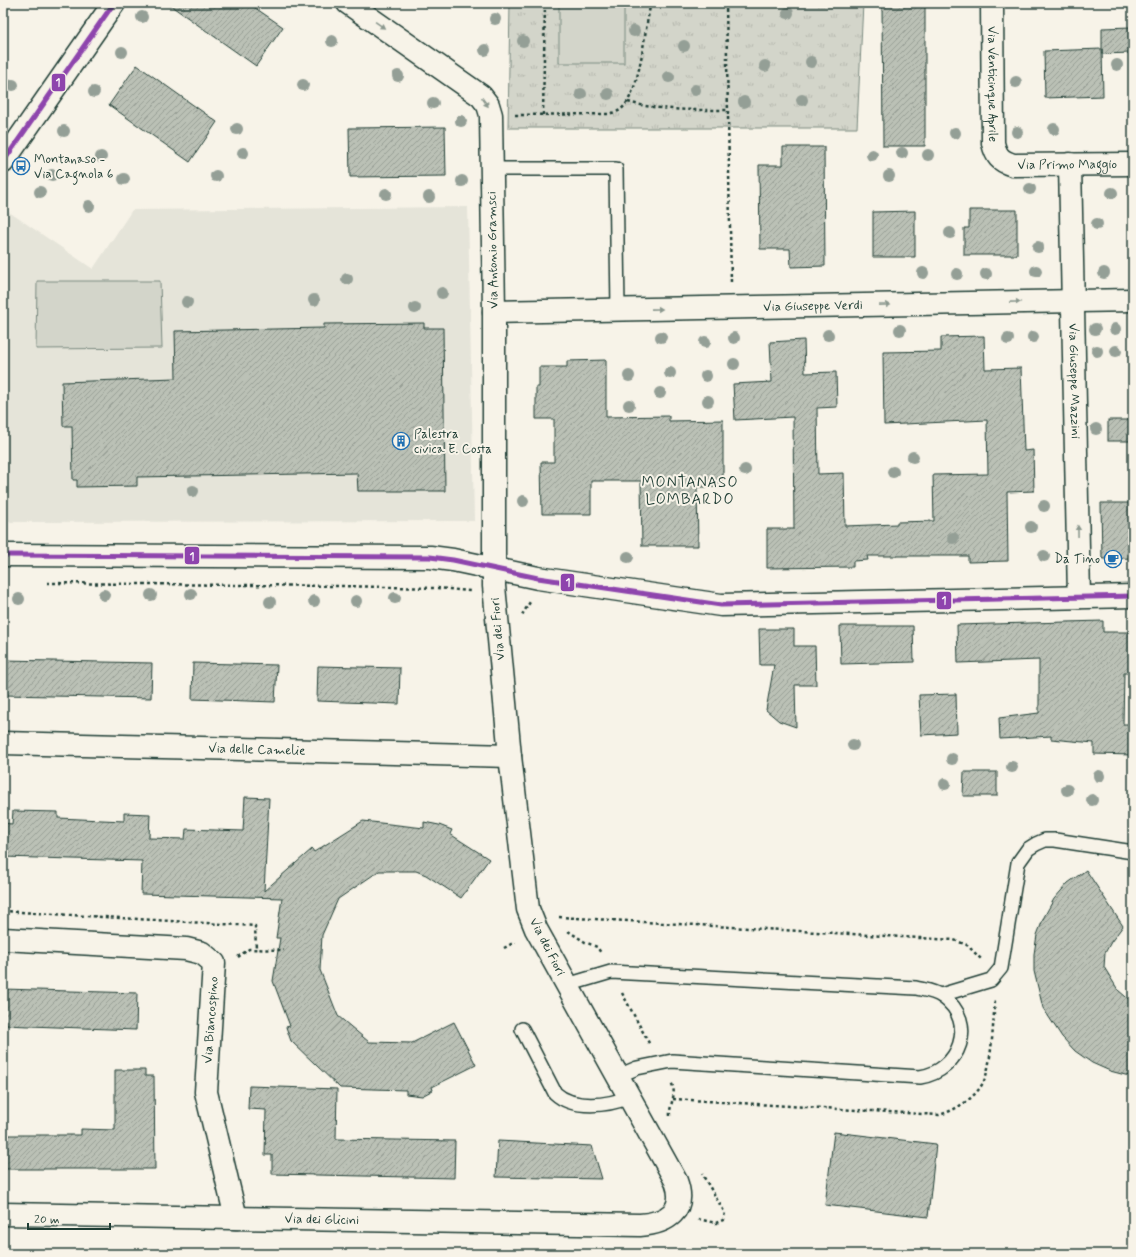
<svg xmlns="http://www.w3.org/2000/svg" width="1136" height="1257" font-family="Mynerve,sans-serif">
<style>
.built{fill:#e5e4d9}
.grass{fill:url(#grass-tufts);stroke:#79897f}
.pitch{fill:#d3d5ca;stroke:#79897f}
.building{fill:url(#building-hatch);stroke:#1f3d34}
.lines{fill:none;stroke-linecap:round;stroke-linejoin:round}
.lane-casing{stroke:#1f3d34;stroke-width:16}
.street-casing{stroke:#1f3d34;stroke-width:25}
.path{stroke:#1f3d34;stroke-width:2.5;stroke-dasharray:3 3;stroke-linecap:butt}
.lane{stroke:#f7f3e8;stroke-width:13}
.street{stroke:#f7f3e8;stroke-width:22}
.bus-1-casing{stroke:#f7f3e8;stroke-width:8}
.bus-1{stroke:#8e44ad;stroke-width:5}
.tree{fill:#949f96}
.oneway{fill:#8b988e}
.labels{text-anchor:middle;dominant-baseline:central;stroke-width:4;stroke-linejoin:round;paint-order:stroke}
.street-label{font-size:13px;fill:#1f3d34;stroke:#f7f3e8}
.poi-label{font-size:13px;fill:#1f3d34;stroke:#f7f3e8;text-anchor:start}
.quarter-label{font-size:15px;letter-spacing:1px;fill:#1f3d34;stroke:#f7f3e8}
.line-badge{stroke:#f7f3e8;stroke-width:1.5}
.badge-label{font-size:11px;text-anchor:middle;font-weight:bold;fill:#fff}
</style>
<defs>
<pattern id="grass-tufts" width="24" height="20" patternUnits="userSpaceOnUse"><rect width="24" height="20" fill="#d3d5ca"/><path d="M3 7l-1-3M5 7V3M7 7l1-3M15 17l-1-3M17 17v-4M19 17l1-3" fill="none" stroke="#b5b8ae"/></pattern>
<pattern id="building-hatch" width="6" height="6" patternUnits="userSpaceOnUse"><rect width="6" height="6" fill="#bbc1b6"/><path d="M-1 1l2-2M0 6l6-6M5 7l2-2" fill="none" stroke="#979e95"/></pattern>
</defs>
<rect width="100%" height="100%" fill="#f7f3e8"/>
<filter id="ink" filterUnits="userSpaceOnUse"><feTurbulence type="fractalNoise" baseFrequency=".025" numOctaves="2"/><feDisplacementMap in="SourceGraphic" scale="8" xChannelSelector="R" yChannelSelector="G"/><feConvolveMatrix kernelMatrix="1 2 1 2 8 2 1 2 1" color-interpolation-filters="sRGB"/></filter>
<g filter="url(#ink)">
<polygon class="built" points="468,207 474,521 3,522 3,208 93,269 132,210"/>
<polygon class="grass" points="510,3 863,3 857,128 508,128"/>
<g class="pitch">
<rect x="559" y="3" width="65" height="60"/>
<polygon points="37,281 160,281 162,348 36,349"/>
</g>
<g class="building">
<polygon points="167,3 248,3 283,27 256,66"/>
<polygon points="882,3 925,3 925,146 883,146"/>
<polygon points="1131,27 1131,53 1102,54 1102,28"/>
<polygon points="1102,49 1103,96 1045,98 1044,51"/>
<polygon points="137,65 217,122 190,162 109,105"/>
<polygon points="445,127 446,176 350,177 349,128"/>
<polygon points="783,147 824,147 825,266 791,267 790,249 760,249 759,165 783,165"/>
<polygon points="969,210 1017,210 1017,255 964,255 964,228 969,228"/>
<polygon points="915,211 915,257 873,257 873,212"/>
<polygon points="424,323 424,328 443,328 445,491 358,491 357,473 137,477 137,486 77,487 77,480 73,480 72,426 63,426 62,382 176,378 175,331 324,328 324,324"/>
<polygon points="984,336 985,369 1021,368 1024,451 1033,450 1034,491 1007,492 1008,561 968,562 968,556 867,556 868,560 853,561 853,567 767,568 767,529 794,529 793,417 735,420 733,384 772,382 770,342 804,340 805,373 836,372 837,407 817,408 818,474 844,473 845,526 897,524 897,522 934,521 933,475 988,474 987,420 884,425 883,352 941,351 941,337"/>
<polygon points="606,360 606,417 669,416 669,421 723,420 723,487 697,487 698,546 642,546 641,481 591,481 591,514 542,514 541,462 554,462 554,419 536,419 536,387 539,387 539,367 567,367 567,361"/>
<rect x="1108" y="420" width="25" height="21"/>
<polygon points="1101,503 1133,503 1133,558 1102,559"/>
<polygon points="1103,621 1103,632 1133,632 1133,673 1124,673 1123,724 1133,724 1133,755 1094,754 1094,743 1051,739 1051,736 1000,739 999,718 1039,713 1039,660 958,663 957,625"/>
<polygon points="840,626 913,626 914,662 841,664"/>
<polygon points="759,629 794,629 794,646 815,646 816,685 795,685 796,727 779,721 766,710 774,665 760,665"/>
<polygon points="3,660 152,663 151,698 3,695"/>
<polygon points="193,663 277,665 275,702 192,699"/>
<polygon points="318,666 400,668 399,704 317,701"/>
<polygon points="956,694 957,733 921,735 919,695"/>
<polygon points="964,772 997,772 997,796 963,796"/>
<polygon points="245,797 269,798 264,891 312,849 314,852 363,821 424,828 424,822 439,825 452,830 450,834 489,859 461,898 426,875 416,871 379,871 338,899 322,935 320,970 334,1006 338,1016 369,1042 412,1043 454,1022 476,1065 432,1087 433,1090 422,1096 406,1094 406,1090 340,1088 291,1041 286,1027 290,1026 273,981 280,938 276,938 282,898 141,894 142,861 3,857 3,823 12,824 13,811 58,812 58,818 124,821 124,813 150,814 149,838 185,839 186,829 243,831"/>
<polygon points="1086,870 1123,926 1111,942 1105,953 1104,967 1118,990 1133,1003 1133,1077 1110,1071 1092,1063 1075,1051 1062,1037 1043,1008 1034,971 1034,954 1037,935 1044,917 1054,899 1068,883"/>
<polygon points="3,989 137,993 136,1030 3,1025"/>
<polygon points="115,1070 145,1070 145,1076 154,1076 155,1169 3,1169 3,1135 81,1135 81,1129 115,1130"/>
<polygon points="249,1086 337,1089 336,1139 455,1141 454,1178 272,1174 272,1155 265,1155 266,1110 248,1109"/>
<polygon points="834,1132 936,1144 928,1217 825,1205"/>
<polygon points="498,1141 592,1146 602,1179 496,1177"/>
</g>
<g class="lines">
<defs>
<g id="lane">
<polyline points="492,169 616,169 618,310"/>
<path d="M567 985 611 972 916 988C925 990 935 991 943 997 978 1022 960 1071 920 1077L672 1061 637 1068 618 1076"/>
<polyline points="941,995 991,980 1001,968 1018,863 1028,849 1036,844 1045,840 1055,840 1133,852"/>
<path d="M522 1029 555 1093C573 1110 608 1106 629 1097"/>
</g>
<g id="street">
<path id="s1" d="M992 3 993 143C996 156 1000 161 1013 165L1133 164"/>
<polyline points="3,162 114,3"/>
<path id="s2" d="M1070 164 1079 597"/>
<path id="s3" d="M494 312 1133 300"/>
<polyline points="3,555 430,557 453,560 538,578 721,605 1133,596"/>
<path id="s4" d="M3 743 510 756"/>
<polyline points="3,939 186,949 202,953 214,963 206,1092 236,1218"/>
<path id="s5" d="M3 1214 640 1225C667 1223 687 1211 676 1181L536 929 528 909 510 756 494 586V312L491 115 488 105 481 96 348 3"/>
</g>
</defs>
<use href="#lane" class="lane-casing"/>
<use href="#street" class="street-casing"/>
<g class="path">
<polyline points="726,3 731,283"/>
<path d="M628 102C661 111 693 110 728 110"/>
<path d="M515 115 608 114C612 113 617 112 620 110 641 95 644 29 651 3"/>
<polyline points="543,115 545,3"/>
<polyline points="47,583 340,586 437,588 470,591"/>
<polyline points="522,615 530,602"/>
<polyline points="3,911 255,926 256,949"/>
<polyline points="559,917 954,940 967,945 981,959"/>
<polyline points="568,931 585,942 597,947 601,953"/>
<polyline points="504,948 515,942"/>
<polyline points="238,957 249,949 284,950"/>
<polyline points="622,993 650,1045"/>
<path d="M673 1099 939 1115C956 1110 974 1099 983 1083 992 1067 993 1020 995 1001"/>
<path d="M670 1116C669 1103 678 1095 671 1082"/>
<polyline points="698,1219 716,1223 723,1220 725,1213 702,1174"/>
</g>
<use href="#lane" class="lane"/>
<use href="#street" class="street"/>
<defs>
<g id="bus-1">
<polyline points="3,162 114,3"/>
<polyline points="3,555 430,557 453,560 538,578 721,605 1133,596"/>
</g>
</defs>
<use href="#bus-1" class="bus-1-casing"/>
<use href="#bus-1" class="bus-1"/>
</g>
<g class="tree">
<circle cx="788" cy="13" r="6"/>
<circle cx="142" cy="17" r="6"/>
<circle cx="495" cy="19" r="6"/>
<circle cx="634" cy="31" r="6"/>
<circle cx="332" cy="41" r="6"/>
<circle cx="523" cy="41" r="6"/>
<circle cx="684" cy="46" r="6"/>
<circle cx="485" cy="50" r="6"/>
<circle cx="122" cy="52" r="6"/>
<circle cx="811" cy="62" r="6"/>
<circle cx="1117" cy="65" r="6"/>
<circle cx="765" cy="66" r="6"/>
<circle cx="398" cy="76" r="6"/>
<circle cx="669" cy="77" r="6"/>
<circle cx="1016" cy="82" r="6"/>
<circle cx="13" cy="85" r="6"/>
<circle cx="303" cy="85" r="6"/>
<circle cx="695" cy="90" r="6"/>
<circle cx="94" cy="92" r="6"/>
<circle cx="581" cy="94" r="6"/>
<circle cx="608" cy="94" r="6"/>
<circle cx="802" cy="100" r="6"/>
<circle cx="744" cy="102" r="6"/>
<circle cx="433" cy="103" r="6"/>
<circle cx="461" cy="121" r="6"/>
<circle cx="237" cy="129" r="6"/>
<circle cx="1054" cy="129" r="6"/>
<circle cx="64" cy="131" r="6"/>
<circle cx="1017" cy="132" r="6"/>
<circle cx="955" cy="133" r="6"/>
<circle cx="243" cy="153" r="6"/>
<circle cx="902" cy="153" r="6"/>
<circle cx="872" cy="155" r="6"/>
<circle cx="928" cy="155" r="6"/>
<circle cx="101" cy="157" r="6"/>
<circle cx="52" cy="175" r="6"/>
<circle cx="216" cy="176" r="6"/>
<circle cx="889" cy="176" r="6"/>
<circle cx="124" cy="179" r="6"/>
<circle cx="462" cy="181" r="6"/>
<circle cx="1030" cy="189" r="6"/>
<circle cx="40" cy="192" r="6"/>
<circle cx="1112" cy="193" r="6"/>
<circle cx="386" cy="194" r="6"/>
<circle cx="429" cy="197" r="6"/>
<circle cx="89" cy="206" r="6"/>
<circle cx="1097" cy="224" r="6"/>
<circle cx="950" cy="233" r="6"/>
<circle cx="1038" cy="247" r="6"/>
<circle cx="1036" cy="271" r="6"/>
<circle cx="923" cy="273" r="6"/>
<circle cx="1104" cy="273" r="6"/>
<circle cx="957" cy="274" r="6"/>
<circle cx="986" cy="274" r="6"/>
<circle cx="347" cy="279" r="6"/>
<circle cx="442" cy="293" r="6"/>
<circle cx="314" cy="300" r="6"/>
<circle cx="187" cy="302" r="6"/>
<circle cx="415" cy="308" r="6"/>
<circle cx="1095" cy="329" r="6"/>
<circle cx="1115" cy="329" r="6"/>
<circle cx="900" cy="330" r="6"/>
<circle cx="828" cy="335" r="6"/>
<circle cx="661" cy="337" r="6"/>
<circle cx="1033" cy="337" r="6"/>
<circle cx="734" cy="338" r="6"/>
<circle cx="1008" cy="339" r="6"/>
<circle cx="705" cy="342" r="6"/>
<circle cx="1097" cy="351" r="6"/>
<circle cx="1116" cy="351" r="6"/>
<circle cx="734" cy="364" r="6"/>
<circle cx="670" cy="373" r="6"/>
<circle cx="629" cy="376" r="6"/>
<circle cx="706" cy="376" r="6"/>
<circle cx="660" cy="393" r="6"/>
<circle cx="708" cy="401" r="6"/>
<circle cx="629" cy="405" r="6"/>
<circle cx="1096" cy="429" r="6"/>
<circle cx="913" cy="457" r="6"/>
<circle cx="745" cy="470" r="6"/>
<circle cx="893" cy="472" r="6"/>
<circle cx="193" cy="491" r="6"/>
<circle cx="523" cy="501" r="6"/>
<circle cx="1044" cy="506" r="6"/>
<circle cx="1031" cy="527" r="6"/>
<circle cx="953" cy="538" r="6"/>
<circle cx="1044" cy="556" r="6"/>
<circle cx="628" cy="557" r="6"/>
<circle cx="191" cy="594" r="6"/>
<circle cx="104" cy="595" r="6"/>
<circle cx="151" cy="595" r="6"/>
<circle cx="395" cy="598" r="6"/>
<circle cx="19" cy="599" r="6"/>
<circle cx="314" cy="601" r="6"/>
<circle cx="356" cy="601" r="6"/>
<circle cx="270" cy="602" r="6"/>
<circle cx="853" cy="745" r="6"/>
<circle cx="952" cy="759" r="6"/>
<circle cx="1012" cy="767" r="6"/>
<circle cx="1099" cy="776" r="6"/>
<circle cx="945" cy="784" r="6"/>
<circle cx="1067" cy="790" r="6"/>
<circle cx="1092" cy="800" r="6"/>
</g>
<defs><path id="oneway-solid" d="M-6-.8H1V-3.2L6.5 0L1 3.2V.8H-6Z"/></defs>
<g class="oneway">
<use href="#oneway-solid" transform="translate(380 25) rotate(35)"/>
<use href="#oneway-solid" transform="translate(485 102) rotate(55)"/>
<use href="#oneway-solid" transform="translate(1015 302) rotate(-1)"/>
<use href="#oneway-solid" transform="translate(885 305) rotate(-1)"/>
<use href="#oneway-solid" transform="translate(657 309) rotate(-1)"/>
<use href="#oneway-solid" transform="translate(1078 531) rotate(-91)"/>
</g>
</g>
<defs>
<symbol id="bus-ring" viewBox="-11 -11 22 22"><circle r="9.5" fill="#f7f3e8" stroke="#1f6fb2" stroke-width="1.5"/><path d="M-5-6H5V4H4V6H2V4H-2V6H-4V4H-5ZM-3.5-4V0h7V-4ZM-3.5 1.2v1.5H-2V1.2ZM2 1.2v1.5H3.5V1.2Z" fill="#1f6fb2"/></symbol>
<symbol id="building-ring" viewBox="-11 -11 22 22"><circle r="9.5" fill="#f7f3e8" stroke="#1f6fb2" stroke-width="1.5"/><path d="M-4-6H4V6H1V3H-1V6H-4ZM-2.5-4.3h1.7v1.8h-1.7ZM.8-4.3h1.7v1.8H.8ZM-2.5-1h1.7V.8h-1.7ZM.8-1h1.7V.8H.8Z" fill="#1f6fb2"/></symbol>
<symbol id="cafe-ring" viewBox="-11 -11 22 22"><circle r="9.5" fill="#f7f3e8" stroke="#1f6fb2" stroke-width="1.5"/><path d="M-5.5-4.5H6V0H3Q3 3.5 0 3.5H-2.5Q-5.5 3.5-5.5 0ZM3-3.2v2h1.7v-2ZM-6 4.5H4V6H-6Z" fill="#1f6fb2"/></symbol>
</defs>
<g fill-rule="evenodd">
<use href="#bus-ring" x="11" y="156" width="20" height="20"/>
<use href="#building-ring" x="391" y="431" width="20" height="20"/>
<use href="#cafe-ring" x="1103" y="549" width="20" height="20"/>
</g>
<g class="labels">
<g class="street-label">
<text stroke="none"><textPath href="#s1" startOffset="81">Via Venticinque Aprile</textPath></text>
<text stroke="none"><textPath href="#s1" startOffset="226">Via Primo Maggio</textPath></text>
<text transform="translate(493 250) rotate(-91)">Via Antonio Gramsci</text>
<text stroke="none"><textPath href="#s3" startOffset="319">Via Giuseppe Verdi</textPath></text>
<text stroke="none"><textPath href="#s2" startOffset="217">Via Giuseppe Mazzini</textPath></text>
<text transform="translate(498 629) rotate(-95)">Via dei Fiori</text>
<text stroke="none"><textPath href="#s4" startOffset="254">Via delle Camelie</textPath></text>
<text transform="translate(547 947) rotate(63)">Via dei Fiori</text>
<text transform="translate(211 1020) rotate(-86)">Via Biancospino</text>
<text stroke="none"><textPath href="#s5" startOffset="319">Via dei Glicini</textPath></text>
</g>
<g class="poi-label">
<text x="34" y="159">Montanaso -<tspan x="34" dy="15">Via Cagnola 6</tspan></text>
<text x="414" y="434">Palestra<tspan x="414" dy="15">civica E. Costa</tspan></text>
<text x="1100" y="559" text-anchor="end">Da Tino</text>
</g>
<g class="quarter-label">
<text x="690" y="483">MONTANASO<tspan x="690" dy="17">LOMBARDO</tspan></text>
</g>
</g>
<g class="line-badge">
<rect x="51" y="73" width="15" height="19" rx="4" fill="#8e44ad"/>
<rect x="184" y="546" width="16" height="19" rx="4" fill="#8e44ad"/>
<rect x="560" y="573" width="15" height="19" rx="4" fill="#8e44ad"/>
<rect x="936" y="591" width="16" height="19" rx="4" fill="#8e44ad"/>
</g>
<g class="badge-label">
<text x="58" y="86">1</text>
<text x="192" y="560">1</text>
<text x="568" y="586">1</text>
<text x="944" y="604">1</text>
</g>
<rect width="1136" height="1257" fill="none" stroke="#f7f3e8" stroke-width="16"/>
<rect x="8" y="8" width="1120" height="1241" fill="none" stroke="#1f3d34" stroke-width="1.5" filter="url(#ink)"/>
<path d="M28 1223v6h82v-6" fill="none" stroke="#1f3d34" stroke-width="2"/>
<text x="34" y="1223" font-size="12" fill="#1f3d34" stroke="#f7f3e8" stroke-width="3" paint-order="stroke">20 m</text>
</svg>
